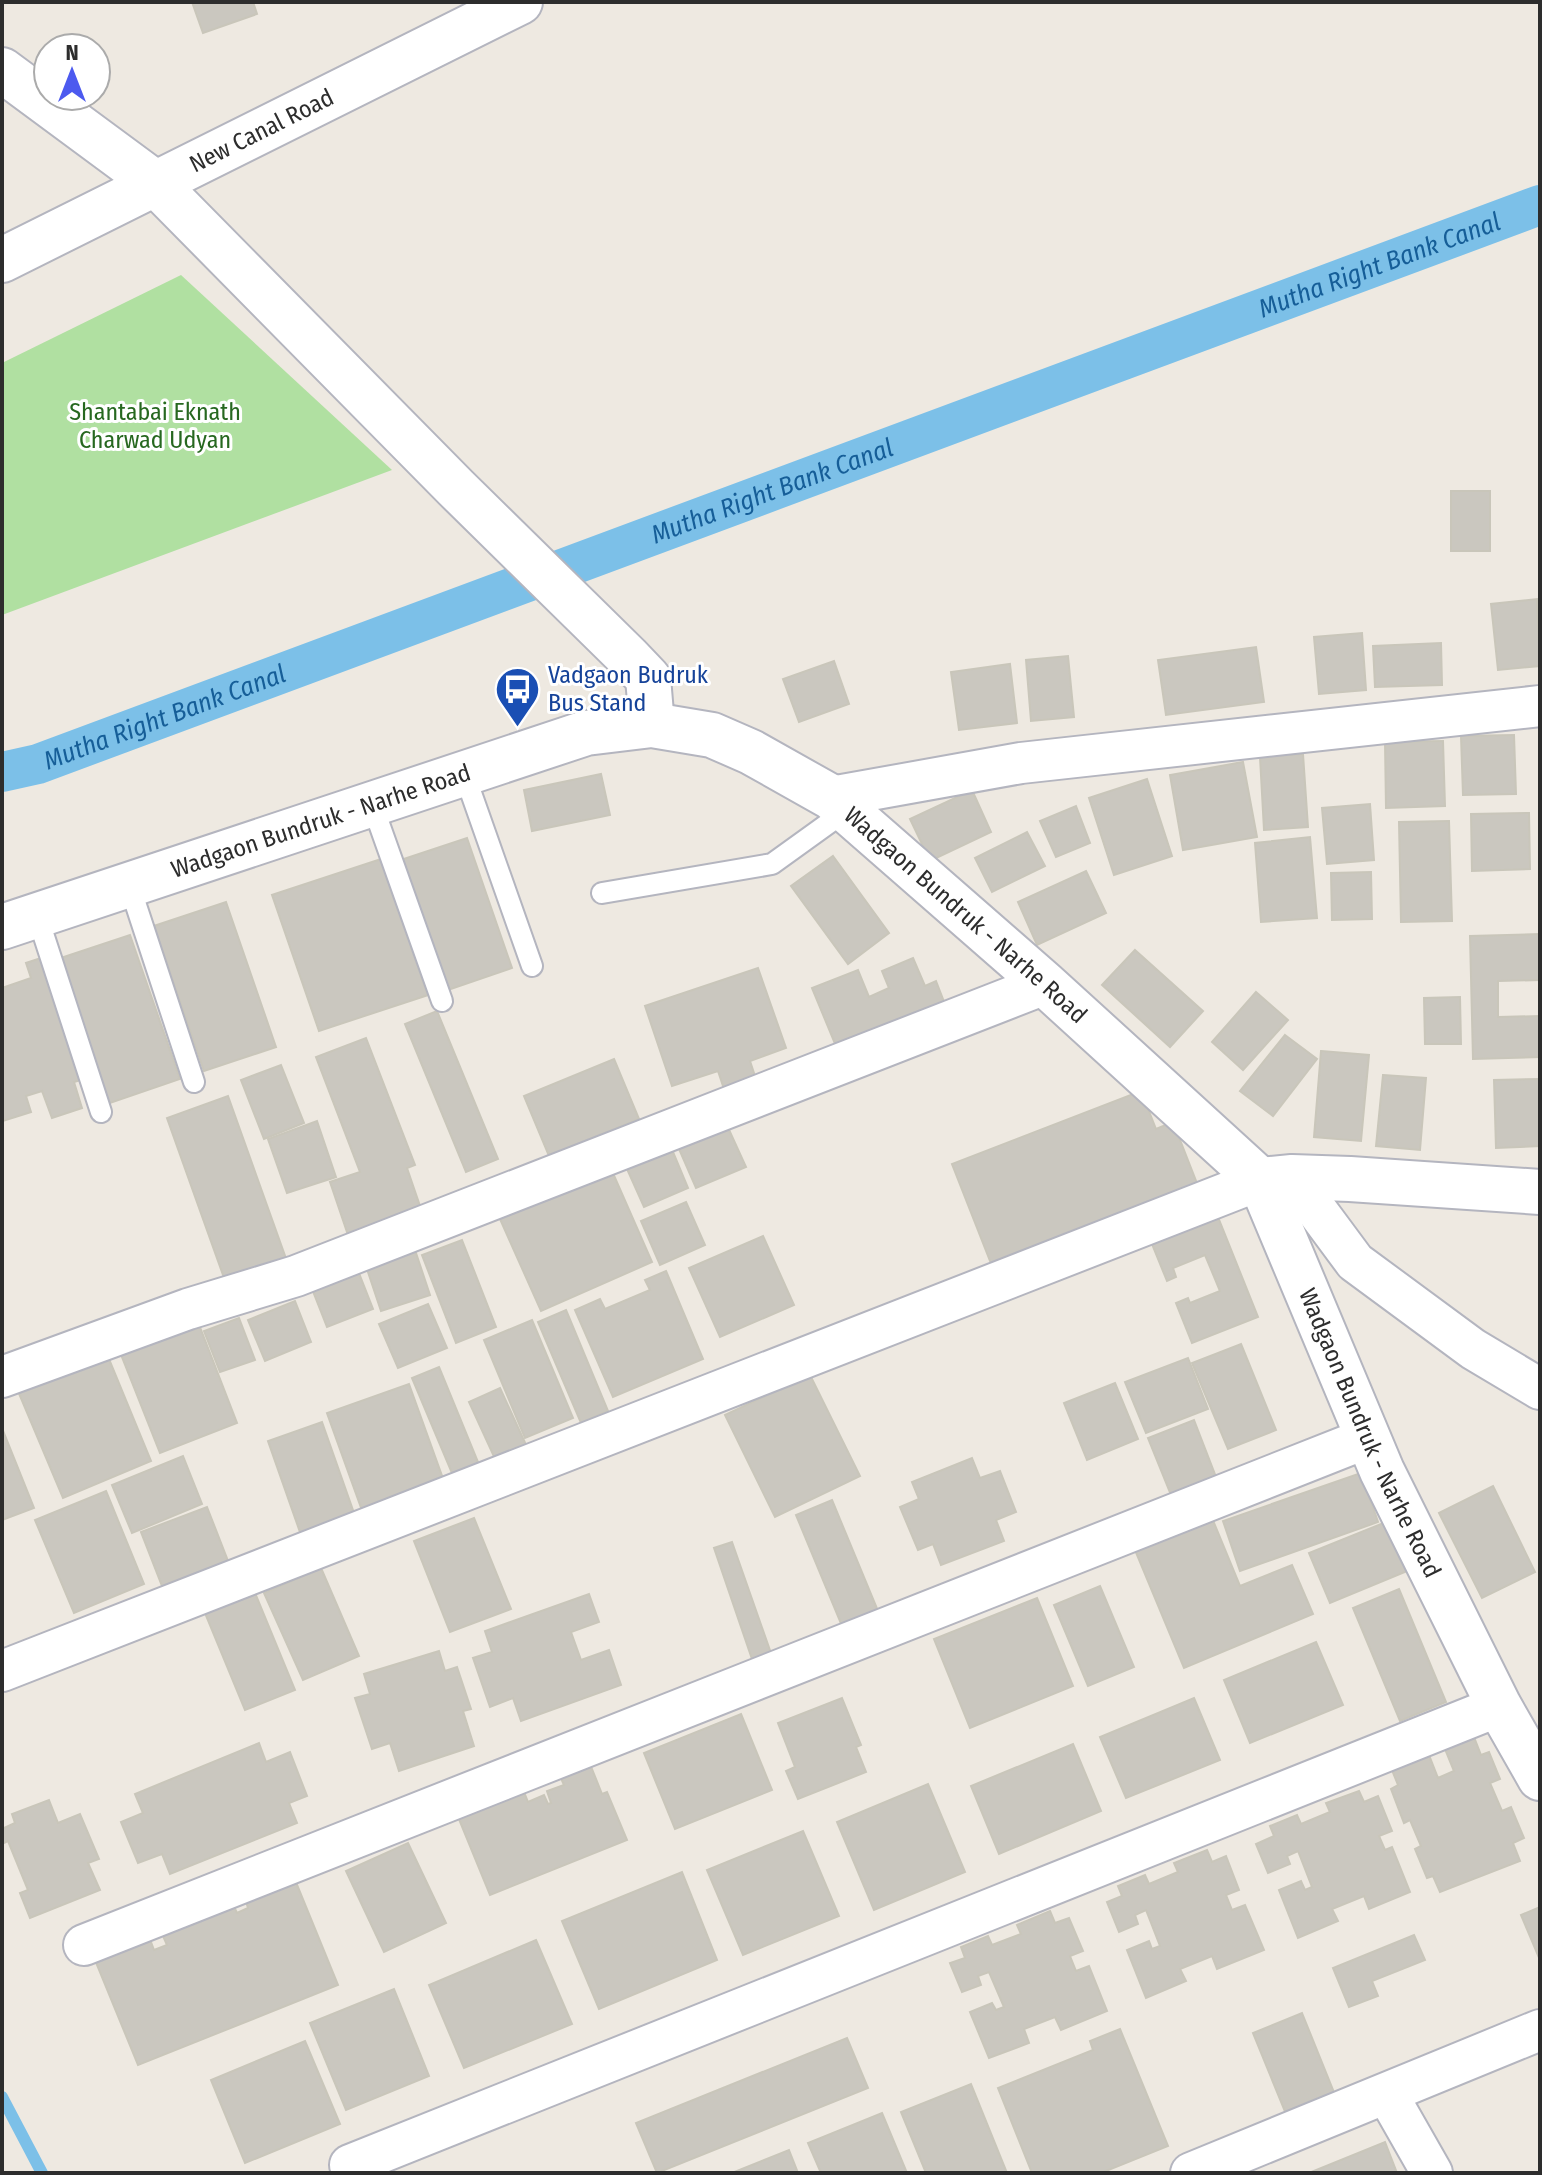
<svg xmlns="http://www.w3.org/2000/svg" width="1542" height="2175" font-family="'Fira Sans Condensed',sans-serif">
<style>
.green{fill:#b0e0a1}
.lines{fill:none;stroke-linecap:round;stroke-linejoin:round}
.stream{stroke:#7cc0e8;stroke-width:12}
.canal{stroke:#7cc0e8;stroke-width:40}
.building{fill:#cac7bf;stroke:#c9c6ba;stroke-width:2}
.lane-casing{stroke:#b4b5bf;stroke-width:24}
.street-casing{stroke:#b4b5bf;stroke-width:44}
.secondary-casing{stroke:#b4b5bf;stroke-width:48}
.lane{stroke:#fff;stroke-width:20}
.street{stroke:#fff;stroke-width:40}
.secondary{stroke:#fff;stroke-width:44}
.labels{text-anchor:middle;dominant-baseline:central;stroke-width:6;stroke-linejoin:round;paint-order:stroke}
.street-label{font-size:24px;fill:#2d2d2d;stroke:#fff}
.park-label{font-size:24px;fill:#276820;stroke:#fff}
.transit-label{font-size:24px;fill:#164399;stroke:#fff;text-anchor:start}
.water-label{font-size:26px;font-style:italic;fill:#165e98;stroke:#fff}
</style>
<rect width="100%" height="100%" fill="#eee9e1"/>
<polygon class="green" points="181,275 392,470 2,615 2,363"/>
<g class="lines">
<polyline class="stream" points="2,2097 42,2173"/>
<path class="canal" id="s1" d="M2 772 38 764 1540 205"/>
</g>
<g class="building">
<polygon points="192,2 253,2 257,14 203,33"/>
<rect x="1451" y="491" width="39" height="60"/>
<polygon points="1537,599 1540,666 1498,670 1491,604"/>
<polygon points="1362,633 1366,690 1319,694 1314,637"/>
<polygon points="1441,643 1442,685 1375,687 1373,646"/>
<polygon points="1256,647 1264,702 1166,715 1158,660"/>
<polygon points="1068,656 1074,717 1031,721 1026,660"/>
<polygon points="834,661 849,704 799,722 783,679"/>
<polygon points="1010,664 1017,723 959,730 951,672"/>
<polygon points="1514,735 1516,794 1463,795 1461,736"/>
<polygon points="1443,741 1445,806 1386,808 1385,742"/>
<polygon points="1303,754 1308,827 1264,830 1260,757"/>
<polygon points="1243,762 1257,837 1183,850 1170,775"/>
<polygon points="601,774 610,815 532,831 524,790"/>
<polygon points="1147,779 1172,856 1114,875 1089,798"/>
<polygon points="972,790 991,832 930,861 910,819"/>
<polygon points="1370,804 1374,860 1327,864 1322,808"/>
<polygon points="1076,806 1090,843 1056,857 1040,821"/>
<polygon points="1529,813 1530,869 1472,871 1471,814"/>
<polygon points="1449,821 1452,921 1401,922 1399,822"/>
<polygon points="1027,832 1045,866 992,892 975,858"/>
<polygon points="1310,837 1317,918 1261,922 1255,843"/>
<polygon points="467,838 512,968 445,991 401,860"/>
<polygon points="833,856 889,933 848,964 791,886"/>
<polygon points="381,859 428,995 319,1031 272,895"/>
<polygon points="1086,871 1106,913 1037,945 1018,902"/>
<polygon points="1371,872 1372,919 1332,920 1331,873"/>
<polygon points="226,902 276,1047 204,1071 154,926"/>
<polygon points="1540,934 1540,980 1498,981 1498,1017 1540,1016 1540,1057 1473,1059 1470,936"/>
<polygon points="130,935 180,1079 104,1105 55,960"/>
<polygon points="1135,950 1203,1011 1170,1047 1102,985"/>
<polygon points="41,958 87,1078 74,1082 82,1108 52,1118 42,1091 26,1096 31,1112 3,1121 2,988 31,978 26,963"/>
<polygon points="913,958 925,986 936,981 946,1007 838,1051 812,988 858,970 869,997 889,988 882,971"/>
<polygon points="758,968 786,1048 750,1061 756,1079 724,1089 718,1071 672,1086 645,1006"/>
<polygon points="1256,992 1288,1020 1243,1070 1212,1042"/>
<polygon points="1460,997 1461,1044 1425,1044 1424,998"/>
<polygon points="437,1011 498,1159 466,1172 405,1024"/>
<polygon points="1285,1035 1317,1059 1273,1116 1240,1091"/>
<polygon points="366,1038 415,1165 407,1168 421,1209 348,1235 330,1182 360,1172 316,1057"/>
<polygon points="1321,1051 1369,1055 1361,1141 1314,1137"/>
<polygon points="614,1059 639,1119 549,1156 524,1096"/>
<polygon points="281,1065 304,1123 264,1139 241,1080"/>
<polygon points="1383,1075 1426,1078 1420,1150 1376,1146"/>
<polygon points="1540,1079 1540,1146 1496,1148 1494,1080"/>
<polygon points="1141,1091 1156,1129 1173,1122 1198,1186 992,1266 952,1164"/>
<polygon points="228,1096 289,1267 228,1289 167,1118"/>
<polygon points="317,1121 336,1177 287,1193 268,1139"/>
<polygon points="725,1121 746,1167 696,1188 676,1142"/>
<polygon points="668,1140 688,1188 644,1207 623,1160"/>
<polygon points="612,1171 652,1262 541,1311 500,1219"/>
<polygon points="686,1202 705,1245 660,1265 641,1221"/>
<polygon points="1218,1217 1258,1317 1192,1343 1176,1303 1188,1298 1190,1303 1220,1291 1205,1255 1173,1268 1176,1277 1167,1281 1152,1244"/>
<polygon points="763,1236 794,1305 720,1337 689,1268"/>
<polygon points="462,1240 496,1327 456,1343 422,1255"/>
<polygon points="413,1244 430,1295 381,1311 364,1260"/>
<polygon points="355,1263 373,1309 327,1327 309,1281"/>
<polygon points="666,1271 703,1359 613,1397 575,1310 600,1299 605,1309 650,1290 645,1280"/>
<polygon points="295,1301 311,1342 265,1361 248,1320"/>
<polygon points="428,1304 447,1348 398,1368 379,1324"/>
<polygon points="566,1310 608,1411 581,1423 538,1322"/>
<polygon points="239,1318 255,1360 220,1372 204,1331"/>
<polygon points="532,1320 573,1418 525,1438 484,1340"/>
<polygon points="198,1322 237,1423 160,1453 120,1352"/>
<polygon points="1241,1344 1276,1430 1228,1449 1192,1363"/>
<polygon points="104,1347 151,1461 63,1498 15,1384"/>
<polygon points="1188,1358 1208,1409 1146,1433 1125,1382"/>
<polygon points="439,1367 480,1467 454,1478 412,1378"/>
<polygon points="810,1375 860,1476 775,1517 725,1415"/>
<polygon points="1115,1383 1138,1439 1087,1460 1064,1403"/>
<polygon points="409,1384 446,1487 364,1516 327,1413"/>
<polygon points="500,1388 527,1447 496,1461 469,1402"/>
<polygon points="1194,1420 1216,1477 1171,1495 1148,1438"/>
<polygon points="322,1422 355,1516 301,1535 268,1441"/>
<polygon points="2,1428 34,1508 2,1520"/>
<polygon points="183,1456 202,1504 132,1533 112,1485"/>
<polygon points="972,1458 980,1478 1000,1471 1016,1512 996,1520 1004,1541 941,1565 933,1544 918,1550 900,1507 919,1499 912,1482"/>
<polygon points="1361,1473 1378,1522 1240,1571 1223,1521"/>
<polygon points="1493,1486 1535,1572 1482,1598 1439,1513"/>
<polygon points="106,1491 144,1584 74,1613 35,1520"/>
<polygon points="832,1500 878,1611 842,1626 796,1515"/>
<polygon points="207,1507 228,1561 162,1586 141,1532"/>
<polygon points="474,1518 511,1609 450,1632 414,1541"/>
<polygon points="1212,1518 1240,1586 1292,1565 1313,1614 1184,1668 1135,1550"/>
<polygon points="1396,1518 1417,1567 1330,1603 1309,1553"/>
<polygon points="732,1542 772,1656 753,1662 714,1548"/>
<polygon points="321,1568 359,1656 303,1680 264,1593"/>
<polygon points="1100,1586 1134,1667 1088,1686 1054,1605"/>
<polygon points="1399,1589 1446,1702 1400,1721 1353,1608"/>
<polygon points="255,1593 295,1690 245,1710 205,1613"/>
<polygon points="589,1594 599,1622 571,1632 581,1660 609,1650 621,1685 521,1721 513,1698 490,1707 473,1658 492,1652 485,1631"/>
<polygon points="1037,1598 1073,1686 970,1728 934,1639"/>
<polygon points="1316,1642 1343,1705 1250,1743 1224,1680"/>
<polygon points="439,1651 445,1671 457,1667 471,1709 463,1711 474,1746 399,1771 390,1743 372,1749 355,1698 370,1694 364,1674"/>
<polygon points="842,1698 861,1745 856,1747 866,1772 798,1799 786,1771 795,1767 778,1723"/>
<polygon points="1194,1698 1220,1760 1126,1798 1100,1737"/>
<polygon points="741,1714 772,1790 675,1829 644,1753"/>
<polygon points="1474,1737 1481,1755 1489,1752 1500,1779 1490,1783 1502,1811 1511,1807 1524,1838 1513,1843 1520,1861 1440,1892 1433,1876 1427,1878 1415,1849 1421,1846 1410,1820 1404,1823 1391,1789 1398,1785 1392,1770 1429,1755 1438,1778 1454,1771 1445,1749"/>
<polygon points="259,1743 266,1762 290,1752 307,1796 289,1803 297,1823 170,1874 162,1854 138,1863 121,1822 143,1813 135,1794"/>
<polygon points="1073,1744 1101,1811 999,1854 971,1786"/>
<polygon points="590,1764 602,1794 607,1792 627,1840 490,1895 456,1812 524,1792 528,1802 544,1795 548,1804 551,1803 547,1791 564,1785 560,1776"/>
<polygon points="928,1784 965,1872 874,1910 837,1822"/>
<polygon points="1359,1791 1364,1802 1378,1796 1392,1831 1379,1836 1385,1850 1392,1847 1410,1892 1369,1909 1364,1896 1332,1909 1338,1921 1298,1938 1279,1890 1301,1881 1305,1890 1312,1887 1298,1851 1287,1856 1290,1864 1268,1873 1256,1844 1274,1836 1270,1826 1297,1815 1301,1824 1330,1812 1326,1803"/>
<polygon points="49,1800 58,1823 80,1814 99,1859 88,1863 100,1890 30,1918 20,1893 28,1890 8,1841 2,1844 2,1829 15,1823 12,1814"/>
<polygon points="803,1831 839,1916 743,1955 707,1870"/>
<polygon points="408,1843 446,1923 384,1952 346,1871"/>
<polygon points="1207,1850 1212,1862 1226,1856 1239,1890 1226,1895 1232,1910 1245,1905 1264,1950 1217,1969 1212,1956 1180,1969 1186,1981 1146,1998 1127,1950 1149,1941 1152,1949 1160,1946 1146,1910 1135,1915 1138,1924 1119,1932 1107,1902 1122,1896 1118,1886 1145,1875 1149,1884 1178,1872 1174,1863"/>
<polygon points="682,1872 717,1960 599,2009 562,1921"/>
<polygon points="293,1875 338,1985 138,2065 93,1955 148,1934 154,1950 167,1945 160,1929 231,1900 237,1913 248,1908 244,1895"/>
<polygon points="1540,1907 1540,1960 1521,1915"/>
<polygon points="1050,1911 1055,1923 1069,1918 1083,1951 1070,1956 1076,1971 1089,1966 1107,2011 1061,2030 1055,2017 1024,2029 1029,2043 989,2058 970,2012 992,2003 996,2010 1004,2007 989,1972 978,1976 981,1985 962,1992 950,1963 965,1958 961,1947 988,1936 992,1945 1021,1934 1017,1925"/>
<polygon points="1414,1935 1425,1960 1372,1981 1378,1996 1349,2007 1333,1968"/>
<polygon points="536,1940 572,2024 464,2068 429,1985"/>
<polygon points="394,1989 429,2076 346,2110 310,2023"/>
<polygon points="1302,2013 1335,2095 1286,2114 1253,2033"/>
<polygon points="1120,2029 1168,2146 1101,2173 1032,2173 998,2088 1093,2050 1090,2041"/>
<polygon points="847,2038 868,2088 657,2173 636,2123"/>
<polygon points="305,2041 340,2124 245,2163 211,2080"/>
<polygon points="971,2084 1007,2173 926,2173 901,2112"/>
<polygon points="882,2113 907,2173 821,2173 808,2143"/>
<polygon points="1385,2142 1397,2173 1309,2173"/>
<polygon points="789,2150 798,2173 732,2173"/>
</g>
<g class="lines">
<defs>
<g id="lane">
<polyline points="464,773 532,966"/>
<polyline points="372,804 442,1001"/>
<polyline points="129,884 194,1082"/>
<polyline points="602,893 772,864 847,810"/>
<polyline points="37,915 101,1112"/>
</g>
<g id="street">
<polyline points="831,797 1021,763 1540,706"/>
<polyline points="1292,1177 1355,1262 1473,1349 1540,1389"/>
<polyline points="2,1377 188,1309 296,1276 1045,984"/>
<polyline points="2,1671 1260,1180"/>
<polyline points="84,1945 1367,1438"/>
<polyline points="1387,2094 1432,2173"/>
<polyline points="350,2165 1499,1706"/>
<polyline points="1191,2173 1540,2030"/>
</g>
<g id="secondary">
<polyline points="2,70 155,183 456,488 628,657 648,678 652,725"/>
<path id="s2" d="M2 260 520 2"/>
<path id="s3" d="M2 927 586 733 652 725 712 735 751 752 831 797 1045 984 1260 1180 1382 1471 1499 1706 1540 1778"/>
<polyline points="1260,1180 1292,1177 1350,1179 1540,1192"/>
</g>
</defs>
<use href="#lane" class="lane-casing"/>
<use href="#street" class="street-casing"/>
<use href="#secondary" class="secondary-casing"/>
<use href="#lane" class="lane"/>
<use href="#street" class="street"/>
<use href="#secondary" class="secondary"/>
</g>
<defs>
<symbol id="bus-pin" viewBox="-11 -11 22 30"><path d="M0 17L-7.5 6A9.5 9.5 0 1 1 7.5 6Z" fill="#1a4fb4" stroke="#fff"/><path d="M-5-6H5V4H4V6H2V4H-2V6H-4V4H-5ZM-3.5-4V0h7V-4ZM-3.5 1.2v1.5H-2V1.2ZM2 1.2v1.5H3.5V1.2Z" fill="#fff"/></symbol>
</defs>
<g fill-rule="evenodd">
<use href="#bus-pin" x="492" y="664" width="51" height="69"/>
</g>
<g class="labels">
<g class="street-label">
<text stroke="none"><textPath href="#s2" startOffset="290">New Canal Road</textPath></text>
<text stroke="none"><textPath href="#s3" startOffset="336">Wadgaon Bundruk - Narhe Road</textPath></text>
<text stroke="none"><textPath href="#s3" startOffset="1056">Wadgaon Bundruk - Narhe Road</textPath></text>
<text stroke="none"><textPath href="#s3" startOffset="1728">Wadgaon Bundruk - Narhe Road</textPath></text>
</g>
<g class="park-label">
<text x="155" y="412">Shantabai Eknath<tspan x="155" dy="28">Charwad Udyan</tspan></text>
</g>
<g class="transit-label">
<text x="548" y="675">Vadgaon Budruk<tspan x="548" dy="28">Bus Stand</tspan></text>
</g>
<g class="water-label">
<text stroke="none"><textPath href="#s1" startOffset="1468">Mutha Right Bank Canal</textPath></text>
<text stroke="none"><textPath href="#s1" startOffset="820">Mutha Right Bank Canal</textPath></text>
<text stroke="none"><textPath href="#s1" startOffset="172">Mutha Right Bank Canal</textPath></text>
</g>
</g>
<rect width="1542" height="2175" fill="none" stroke="#2d2d2d" stroke-width="8"/>
<g transform="translate(72 72)"><circle r="38" fill="#ffffff" stroke="#ababab" stroke-width="2"/>
<path d="M0-6L14 30L0 20L-14 30Z" fill="#4c5aef"/>
<text y="-12" font-size="22" font-weight="bold" text-anchor="middle" fill="#2d2d2d">N</text>
</g>
</svg>
